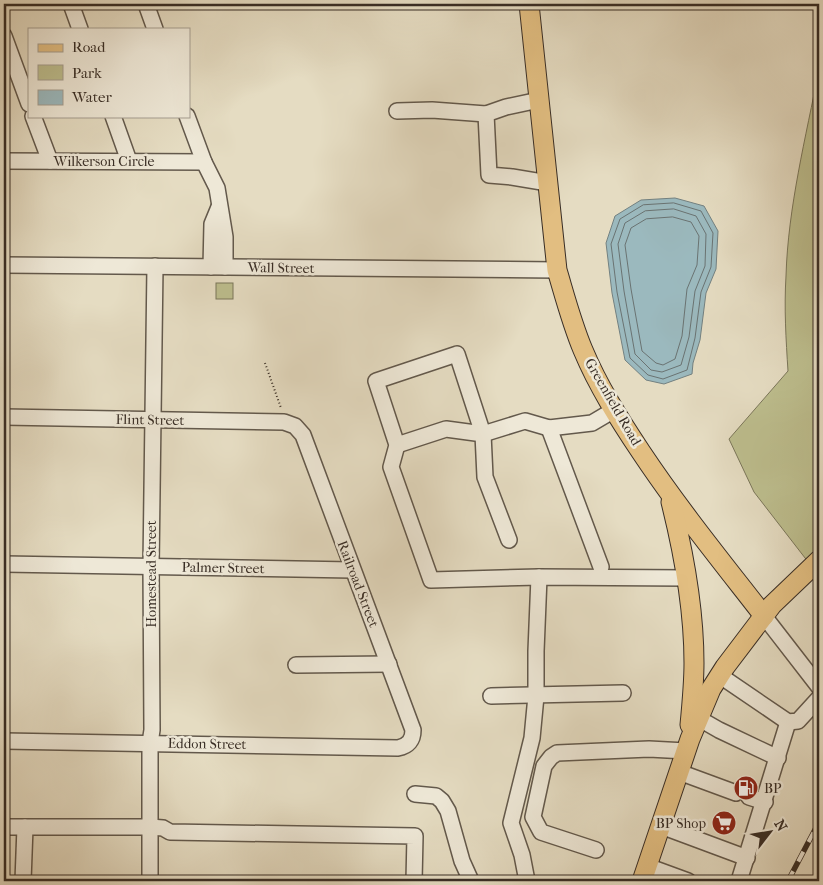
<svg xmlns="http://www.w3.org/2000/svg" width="823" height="885" font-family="'IM FELL French Canon',serif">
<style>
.green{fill:#bdbe8e;stroke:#7a765a}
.water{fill:#9bb9be;stroke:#738181}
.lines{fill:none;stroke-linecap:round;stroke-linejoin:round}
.shore{stroke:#6a7372;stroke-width:1}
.minor-casing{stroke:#63594c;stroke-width:18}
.major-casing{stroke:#382d25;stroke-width:21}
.path{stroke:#382d25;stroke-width:2;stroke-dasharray:1 2.5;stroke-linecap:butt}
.minor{stroke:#eee8d7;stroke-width:15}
.major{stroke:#e2be81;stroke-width:19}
.rail-casing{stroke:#382d25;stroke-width:5.5}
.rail{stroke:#eee8d7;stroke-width:4;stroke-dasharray:11;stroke-linecap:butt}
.labels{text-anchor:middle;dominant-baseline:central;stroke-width:5;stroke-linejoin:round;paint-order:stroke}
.street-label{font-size:14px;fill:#382d25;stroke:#eee8d7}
.poi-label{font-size:14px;fill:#382d25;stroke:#eee8d7;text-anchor:start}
</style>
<rect width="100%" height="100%" fill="#e5dcc2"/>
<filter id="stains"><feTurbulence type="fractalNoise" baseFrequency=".004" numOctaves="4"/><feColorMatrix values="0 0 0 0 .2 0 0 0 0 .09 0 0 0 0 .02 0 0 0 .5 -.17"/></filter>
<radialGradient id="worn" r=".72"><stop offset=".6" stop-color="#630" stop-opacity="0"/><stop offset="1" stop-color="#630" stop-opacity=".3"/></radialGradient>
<g class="green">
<path d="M819 69V576L754 492 729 439 788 371C786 340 784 308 786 276 788 207 806 137 819 69Z"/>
<rect x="216" y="283" width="17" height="16"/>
</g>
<polygon class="water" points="675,198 704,206 718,231 716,269 706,293 700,340 693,363 692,374 664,384 646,380 625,360 612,293 606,243 615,216 641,200"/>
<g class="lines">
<g class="shore">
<polygon points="674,203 701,211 713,233 711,267 701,292 695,338 687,370 663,379 648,375 630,358 617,292 611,244 620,219 643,205"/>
<polygon points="674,209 696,216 706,234 705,266 695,291 689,337 681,365 662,372 651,370 635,354 624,291 618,244 625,223 645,211"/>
<polygon points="673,217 691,222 699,236 697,265 687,289 682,336 675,359 663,365 656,363 642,351 631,289 625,245 631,228 646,219"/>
</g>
<defs>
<g id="minor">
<polyline points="71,4 80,29"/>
<polyline points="146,4 155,29"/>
<polyline points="4,36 29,104"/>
<polyline points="539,100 506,107 486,114 489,175 512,177 548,183"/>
<polyline points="397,111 432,110 486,114"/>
<polyline points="33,116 50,161"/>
<polyline points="113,116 129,161"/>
<polyline points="187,116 204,162 217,188 225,237 225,267"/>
<polyline points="4,161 204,162"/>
<polyline points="4,265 557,270"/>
<polyline points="211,267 212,224 219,207"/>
<path d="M4 417 284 422 295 426 303 435 413 730C413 740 408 746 398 748L4 741"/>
<polyline points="549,428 525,421 483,434 457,354 376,381 397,445 391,467 431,580 539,577 686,578"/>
<polyline points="397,445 446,429 483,434 485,477 509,540"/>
<polyline points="4,564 352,570"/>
<polyline points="601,567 549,428 592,423 614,410"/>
<polyline points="764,616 819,687"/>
<polyline points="296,665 389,664"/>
<polyline points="719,675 788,722 798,721 819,698"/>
<polyline points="491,696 623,693"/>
<polyline points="698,718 719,730 778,758"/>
<polyline points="679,772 736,793"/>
<polyline points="415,794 436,796 442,801 448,811 462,861 471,881"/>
<polyline points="749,797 765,802"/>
<polyline points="661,826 747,858"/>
<polyline points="4,827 150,827 163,828 170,832 415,836 414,881"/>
<polyline points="596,850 541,832 533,817 544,766 551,757 557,753 649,749 686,751"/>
<polyline points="647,866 688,881"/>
<polyline points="23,881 25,827"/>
<polyline points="150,881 150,743 152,730 151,566 155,266"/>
<polyline points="527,881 522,855 511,823 532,738 536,696 536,651 539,577"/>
<polyline points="739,881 788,722"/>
</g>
<g id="major">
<path d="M529 4 557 270C565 297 572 324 583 350 598 386 619 419 641 452 679 509 722 562 764 616"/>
<path d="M671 502C684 554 694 609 694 663 694 683 692 704 690 725"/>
<polyline points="642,881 690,739 711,689 725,667 772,605 819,560"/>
</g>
</defs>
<use href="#minor" class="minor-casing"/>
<use href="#major" class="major-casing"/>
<polyline class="path" points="265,363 281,408"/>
<use href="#minor" class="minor"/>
<use href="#major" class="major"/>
<defs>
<polyline id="rail" points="788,881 819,822"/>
</defs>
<use href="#rail" class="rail-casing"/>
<use href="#rail" class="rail"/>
</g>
<defs>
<symbol id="fuel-disc" viewBox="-11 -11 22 22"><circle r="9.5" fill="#8f2418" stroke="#eee8d7"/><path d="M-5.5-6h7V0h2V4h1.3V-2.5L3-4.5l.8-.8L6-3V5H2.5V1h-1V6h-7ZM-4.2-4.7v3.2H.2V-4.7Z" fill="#fff"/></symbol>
<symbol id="supermarket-disc" viewBox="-11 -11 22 22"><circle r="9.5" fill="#8f2418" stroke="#eee8d7"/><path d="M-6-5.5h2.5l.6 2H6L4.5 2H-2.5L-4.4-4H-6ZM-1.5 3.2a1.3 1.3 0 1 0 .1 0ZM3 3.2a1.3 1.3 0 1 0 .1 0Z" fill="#fff"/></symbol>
</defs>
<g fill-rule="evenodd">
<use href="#fuel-disc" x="732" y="774" width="28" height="28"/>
<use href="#supermarket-disc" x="710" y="809" width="28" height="28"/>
</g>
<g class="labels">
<g class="street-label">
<text x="104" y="161">Wilkerson Circle</text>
<text transform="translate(281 268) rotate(1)">Wall Street</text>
<text transform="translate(613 402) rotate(60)">Greenfield Road</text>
<text transform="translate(150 420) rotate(1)">Flint Street</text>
<text transform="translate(223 568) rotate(1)">Palmer Street</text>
<text transform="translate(151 574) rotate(-90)">Homestead Street</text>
<text transform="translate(358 584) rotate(69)">Railroad Street</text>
<text transform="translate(207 744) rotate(1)">Eddon Street</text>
</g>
<g class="poi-label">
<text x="764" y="788">BP</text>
<text x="706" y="823" text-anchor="end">BP Shop</text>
</g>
</g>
<rect width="823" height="885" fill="none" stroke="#e5dcc2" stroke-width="20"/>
<rect x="5" y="5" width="813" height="875" fill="none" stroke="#382d25" stroke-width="2.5"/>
<rect x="10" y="10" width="803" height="865" fill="none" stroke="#382d25"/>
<rect x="28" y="28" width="162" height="90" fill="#eee8d7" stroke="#a59d90"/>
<rect x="38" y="44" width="25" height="8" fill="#e2be81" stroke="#a59d90"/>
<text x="72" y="52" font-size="15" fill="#382d25">Road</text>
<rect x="38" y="65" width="25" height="15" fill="#bdbe8e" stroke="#a59d90"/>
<text x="72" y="78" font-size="15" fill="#382d25">Park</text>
<rect x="38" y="90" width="25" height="15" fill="#9bb9be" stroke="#a59d90"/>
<text x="72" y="102" font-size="15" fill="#382d25">Water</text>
<g transform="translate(770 832) rotate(59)" stroke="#eee8d7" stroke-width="4" paint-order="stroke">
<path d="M0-4L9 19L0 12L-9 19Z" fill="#382d25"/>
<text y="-8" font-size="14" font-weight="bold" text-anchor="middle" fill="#382d25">N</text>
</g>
<rect width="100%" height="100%" filter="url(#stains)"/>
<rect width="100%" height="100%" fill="url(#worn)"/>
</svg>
